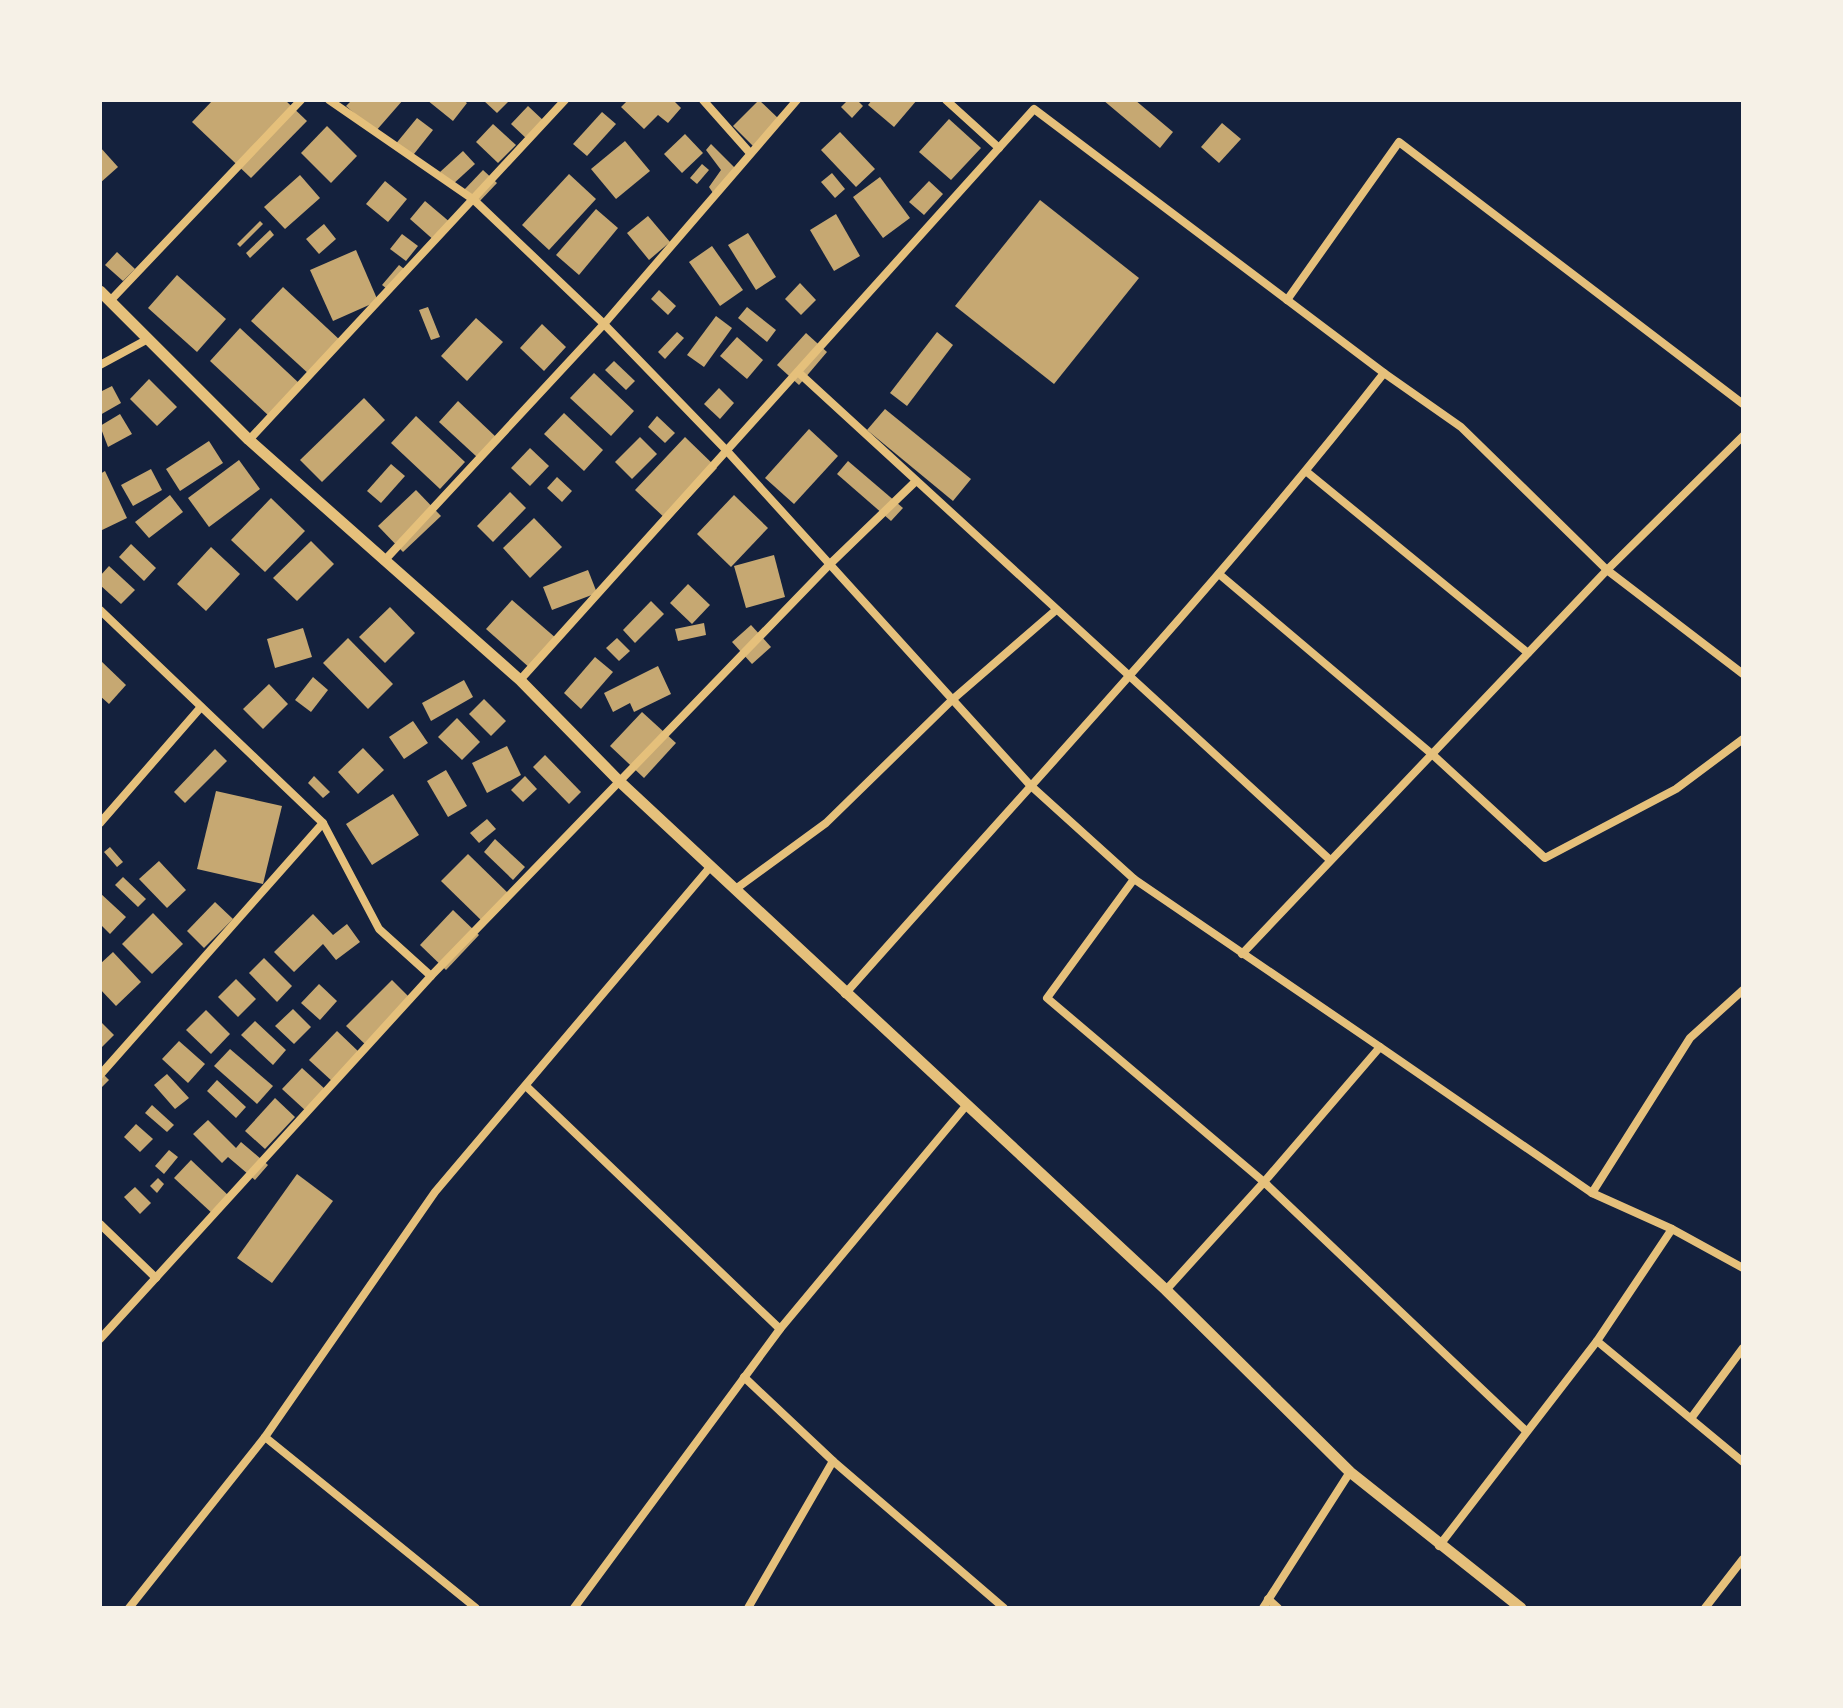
<svg xmlns="http://www.w3.org/2000/svg" width="1843" height="1708" font-family="'Exo 2',sans-serif">
<style>
.building{fill:#c6a872}
.lines{fill:none;stroke-linecap:round;stroke-linejoin:round}
.minor{stroke:#e5c07b;stroke-width:8}
.tertiary{stroke:#e5c07b;stroke-width:11}
</style>
<rect width="100%" height="100%" fill="#14213d"/>
<g class="building">
<polygon points="213,100 285,100 307,121 251,178 192,122"/>
<polygon points="352,100 403,100 375,132 346,106"/>
<polygon points="427,100 463,100 467,103 453,121"/>
<polygon points="483,100 510,100 497,113"/>
<polygon points="628,100 673,100 681,108 668,123 658,115 644,129 621,107"/>
<polygon points="759,100 780,120 754,147 733,126"/>
<polygon points="848,100 857,100 863,106 852,118 841,107"/>
<polygon points="872,100 917,100 894,127 868,105"/>
<polygon points="1103,100 1135,100 1173,132 1160,148"/>
<polygon points="528,106 545,122 528,140 511,124"/>
<polygon points="602,112 616,124 587,156 573,144"/>
<polygon points="417,118 433,130 410,159 394,146"/>
<polygon points="949,119 981,148 951,180 919,152"/>
<polygon points="1222,123 1241,139 1219,163 1201,147"/>
<polygon points="493,124 516,145 498,163 476,142"/>
<polygon points="327,126 357,156 331,183 301,153"/>
<polygon points="840,132 875,169 856,187 821,150"/>
<polygon points="685,134 703,153 682,173 664,154"/>
<polygon points="625,141 650,171 616,199 591,169"/>
<polygon points="711,144 735,168 713,193 709,187 721,170 706,150"/>
<polygon points="100,147 118,167 100,183"/>
<polygon points="463,151 475,164 452,185 440,172"/>
<polygon points="702,164 709,170 697,184 690,178"/>
<polygon points="483,170 497,183 478,203 464,190"/>
<polygon points="832,173 845,189 835,198 821,182"/>
<polygon points="569,174 596,199 549,250 522,225"/>
<polygon points="300,175 320,198 285,229 264,207"/>
<polygon points="880,177 910,218 883,238 853,197"/>
<polygon points="385,181 407,199 388,222 366,204"/>
<polygon points="929,181 943,194 924,215 909,202"/>
<polygon points="1040,200 1139,278 1054,384 955,306"/>
<polygon points="425,201 451,223 436,242 410,219"/>
<polygon points="596,209 618,228 579,275 556,255"/>
<polygon points="836,214 860,256 834,271 810,230"/>
<polygon points="648,216 670,242 649,260 627,233"/>
<polygon points="260,221 263,224 240,247 237,244"/>
<polygon points="324,224 336,239 319,254 306,239"/>
<polygon points="270,230 274,235 250,258 246,253"/>
<polygon points="748,233 776,277 756,290 728,245"/>
<polygon points="402,234 418,246 406,261 390,249"/>
<polygon points="712,246 743,290 720,306 689,262"/>
<polygon points="356,250 378,301 333,321 310,270"/>
<polygon points="117,252 135,269 123,281 105,265"/>
<polygon points="399,265 408,272 391,292 382,285"/>
<polygon points="177,275 226,319 197,352 148,308"/>
<polygon points="800,283 816,300 801,315 785,299"/>
<polygon points="283,287 341,341 310,375 251,321"/>
<polygon points="659,290 676,306 668,315 651,299"/>
<polygon points="428,307 440,337 431,340 419,310"/>
<polygon points="747,307 776,330 767,342 738,318"/>
<polygon points="716,316 732,328 704,367 687,355"/>
<polygon points="476,318 503,342 467,381 441,356"/>
<polygon points="542,324 566,347 544,371 520,348"/>
<polygon points="240,328 300,384 269,416 210,361"/>
<polygon points="677,332 684,338 665,359 658,352"/>
<polygon points="937,332 953,345 907,406 890,393"/>
<polygon points="806,333 827,352 799,385 777,365"/>
<polygon points="737,337 763,360 747,379 720,356"/>
<polygon points="614,361 635,381 626,390 605,370"/>
<polygon points="594,373 634,411 611,436 570,398"/>
<polygon points="149,379 177,407 157,426 130,399"/>
<polygon points="112,386 121,403 100,415 100,392"/>
<polygon points="719,388 734,403 720,419 704,404"/>
<polygon points="364,398 385,420 322,482 300,460"/>
<polygon points="458,401 496,437 477,457 439,422"/>
<polygon points="885,409 971,479 953,501 867,430"/>
<polygon points="564,413 603,450 584,471 544,434"/>
<polygon points="120,414 132,434 108,447 100,426"/>
<polygon points="416,416 465,462 440,489 391,443"/>
<polygon points="657,416 675,433 665,443 648,427"/>
<polygon points="809,429 838,456 794,504 765,478"/>
<polygon points="640,437 657,454 632,479 615,462"/>
<polygon points="685,437 717,468 668,521 635,490"/>
<polygon points="209,441 223,463 180,491 166,469"/>
<polygon points="530,448 549,466 530,486 511,468"/>
<polygon points="239,460 260,489 209,527 188,498"/>
<polygon points="848,461 903,508 891,521 837,474"/>
<polygon points="391,464 405,476 381,503 367,491"/>
<polygon points="151,469 162,490 133,506 121,485"/>
<polygon points="105,471 127,518 100,531 100,474"/>
<polygon points="557,477 572,491 562,502 547,488"/>
<polygon points="416,490 441,516 403,552 378,526"/>
<polygon points="510,492 526,508 493,542 477,526"/>
<polygon points="170,495 183,512 149,538 135,522"/>
<polygon points="734,495 768,528 731,567 697,534"/>
<polygon points="271,498 305,531 265,572 231,540"/>
<polygon points="534,518 562,547 530,578 503,548"/>
<polygon points="311,541 334,564 297,601 273,578"/>
<polygon points="131,544 156,568 144,581 119,557"/>
<polygon points="211,547 240,574 206,611 177,584"/>
<polygon points="774,555 785,597 746,608 734,566"/>
<polygon points="109,566 135,590 121,604 100,585 100,576"/>
<polygon points="588,570 597,593 552,610 543,587"/>
<polygon points="688,584 710,605 692,624 670,603"/>
<polygon points="512,600 557,639 531,669 486,629"/>
<polygon points="651,601 664,614 635,643 623,630"/>
<polygon points="390,607 415,633 385,663 359,637"/>
<polygon points="704,623 706,635 678,641 675,629"/>
<polygon points="751,625 771,647 752,664 732,642"/>
<polygon points="303,628 312,657 275,668 267,639"/>
<polygon points="348,638 393,684 368,709 323,663"/>
<polygon points="617,638 630,651 619,661 606,648"/>
<polygon points="595,657 613,672 581,709 564,693"/>
<polygon points="100,660 126,685 109,704 100,696"/>
<polygon points="658,666 671,694 634,712 630,703 613,712 604,693"/>
<polygon points="313,677 328,690 311,712 295,700"/>
<polygon points="464,680 473,697 431,721 422,703"/>
<polygon points="269,684 288,704 263,729 243,709"/>
<polygon points="484,699 506,721 491,736 469,714"/>
<polygon points="642,712 676,743 644,778 610,746"/>
<polygon points="457,718 480,742 462,760 438,737"/>
<polygon points="413,721 428,743 404,759 389,737"/>
<polygon points="507,746 521,775 487,793 472,763"/>
<polygon points="363,748 384,770 358,794 338,772"/>
<polygon points="215,749 227,761 185,803 174,792"/>
<polygon points="545,755 581,792 569,804 533,767"/>
<polygon points="446,770 467,806 448,817 427,781"/>
<polygon points="314,776 330,792 323,798 308,783"/>
<polygon points="525,776 537,789 523,802 511,790"/>
<polygon points="216,791 282,806 263,884 197,869"/>
<polygon points="393,794 419,835 372,865 346,824"/>
<polygon points="487,819 496,829 479,843 470,833"/>
<polygon points="495,839 525,867 513,880 484,852"/>
<polygon points="110,847 123,862 117,867 104,852"/>
<polygon points="468,854 510,895 483,922 441,881"/>
<polygon points="159,861 186,890 167,908 139,879"/>
<polygon points="123,877 146,899 138,907 115,885"/>
<polygon points="100,893 126,917 110,934 100,924"/>
<polygon points="215,902 233,919 204,948 187,931"/>
<polygon points="453,910 479,935 446,970 420,945"/>
<polygon points="153,913 183,944 152,974 122,944"/>
<polygon points="313,914 333,935 347,924 360,942 336,960 323,944 294,972 274,952"/>
<polygon points="113,952 141,982 116,1006 100,989 100,964"/>
<polygon points="264,958 292,986 277,1002 249,973"/>
<polygon points="236,979 256,999 238,1017 218,997"/>
<polygon points="392,980 413,1001 368,1047 346,1026"/>
<polygon points="319,984 337,1001 320,1020 301,1003"/>
<polygon points="293,1009 311,1027 294,1044 275,1026"/>
<polygon points="206,1010 230,1034 211,1054 186,1030"/>
<polygon points="100,1021 114,1035 100,1049"/>
<polygon points="255,1021 286,1050 273,1065 241,1035"/>
<polygon points="337,1031 360,1053 333,1082 309,1060"/>
<polygon points="179,1041 205,1064 188,1083 162,1059"/>
<polygon points="230,1049 273,1086 257,1104 214,1066"/>
<polygon points="302,1068 326,1090 306,1111 282,1089"/>
<polygon points="100,1071 109,1080 100,1089"/>
<polygon points="167,1074 189,1098 175,1109 154,1085"/>
<polygon points="217,1080 246,1107 236,1118 207,1091"/>
<polygon points="275,1098 295,1117 265,1149 245,1131"/>
<polygon points="152,1105 174,1125 167,1132 145,1113"/>
<polygon points="208,1120 236,1148 241,1142 268,1165 255,1180 228,1157 222,1163 193,1134"/>
<polygon points="136,1124 153,1139 140,1152 124,1137"/>
<polygon points="169,1150 178,1157 164,1174 155,1166"/>
<polygon points="191,1160 230,1197 214,1215 174,1178"/>
<polygon points="297,1174 333,1201 272,1283 237,1258"/>
<polygon points="158,1178 164,1184 157,1193 150,1186"/>
<polygon points="135,1187 151,1203 140,1214 124,1197"/>
</g>
<g class="lines">
<g class="minor">
<polyline points="329,100 474,200 604,324 727,451 1030,785 1134,879 1380,1047"/>
<polyline points="703,100 750,153"/>
<polyline points="946,100 999,148"/>
<polyline points="1287,300 1399,142 1743,404"/>
<polyline points="110,301 301,100"/>
<polyline points="100,365 148,339"/>
<polyline points="798,372 1329,859"/>
<polyline points="249,440 565,100"/>
<polyline points="1307,472 1528,653"/>
<polyline points="384,561 604,324 797,100"/>
<polyline points="1219,574 1433,755 1545,858 1676,789 1743,739"/>
<polyline points="100,610 323,823 379,929 431,976"/>
<polyline points="520,680 1034,109 1384,373 1461,427 1607,570 1743,674"/>
<polyline points="100,823 201,707"/>
<polyline points="1134,879 1047,998 1264,1182 1380,1047 1592,1193 1672,1229 1743,1268"/>
<polyline points="737,888 826,823 952,700 1056,610"/>
<polyline points="1242,954 1607,570 1743,436"/>
<path d="M845 994C1026 789 1215 589 1384 373"/>
<polyline points="100,1075 323,823"/>
<polyline points="526,1086 780,1329"/>
<polyline points="1592,1193 1690,1038 1743,990"/>
<polyline points="100,1224 156,1278"/>
<polyline points="1166,1290 1264,1182 1526,1431"/>
<polyline points="100,1339 431,976 829,565 916,481"/>
<polyline points="1597,1341 1743,1462"/>
<polyline points="744,1377 833,1461 1004,1608"/>
<polyline points="1692,1417 1743,1348"/>
<polyline points="265,1437 476,1608"/>
<polyline points="1439,1546 1597,1341 1672,1229"/>
<polyline points="1268,1599 1278,1608"/>
<polyline points="129,1608 265,1437 435,1192 711,866"/>
<polyline points="574,1608 780,1329 965,1107"/>
<polyline points="748,1608 833,1461"/>
<polyline points="1263,1608 1350,1472"/>
<polyline points="1705,1608 1743,1559"/>
</g>
<polyline class="tertiary" points="100,291 249,440 520,680 619,781 1166,1290 1350,1472 1521,1608"/>
</g>
<rect width="1843" height="1708" fill="none" stroke="#f6f1e7" stroke-width="204"/>
</svg>
